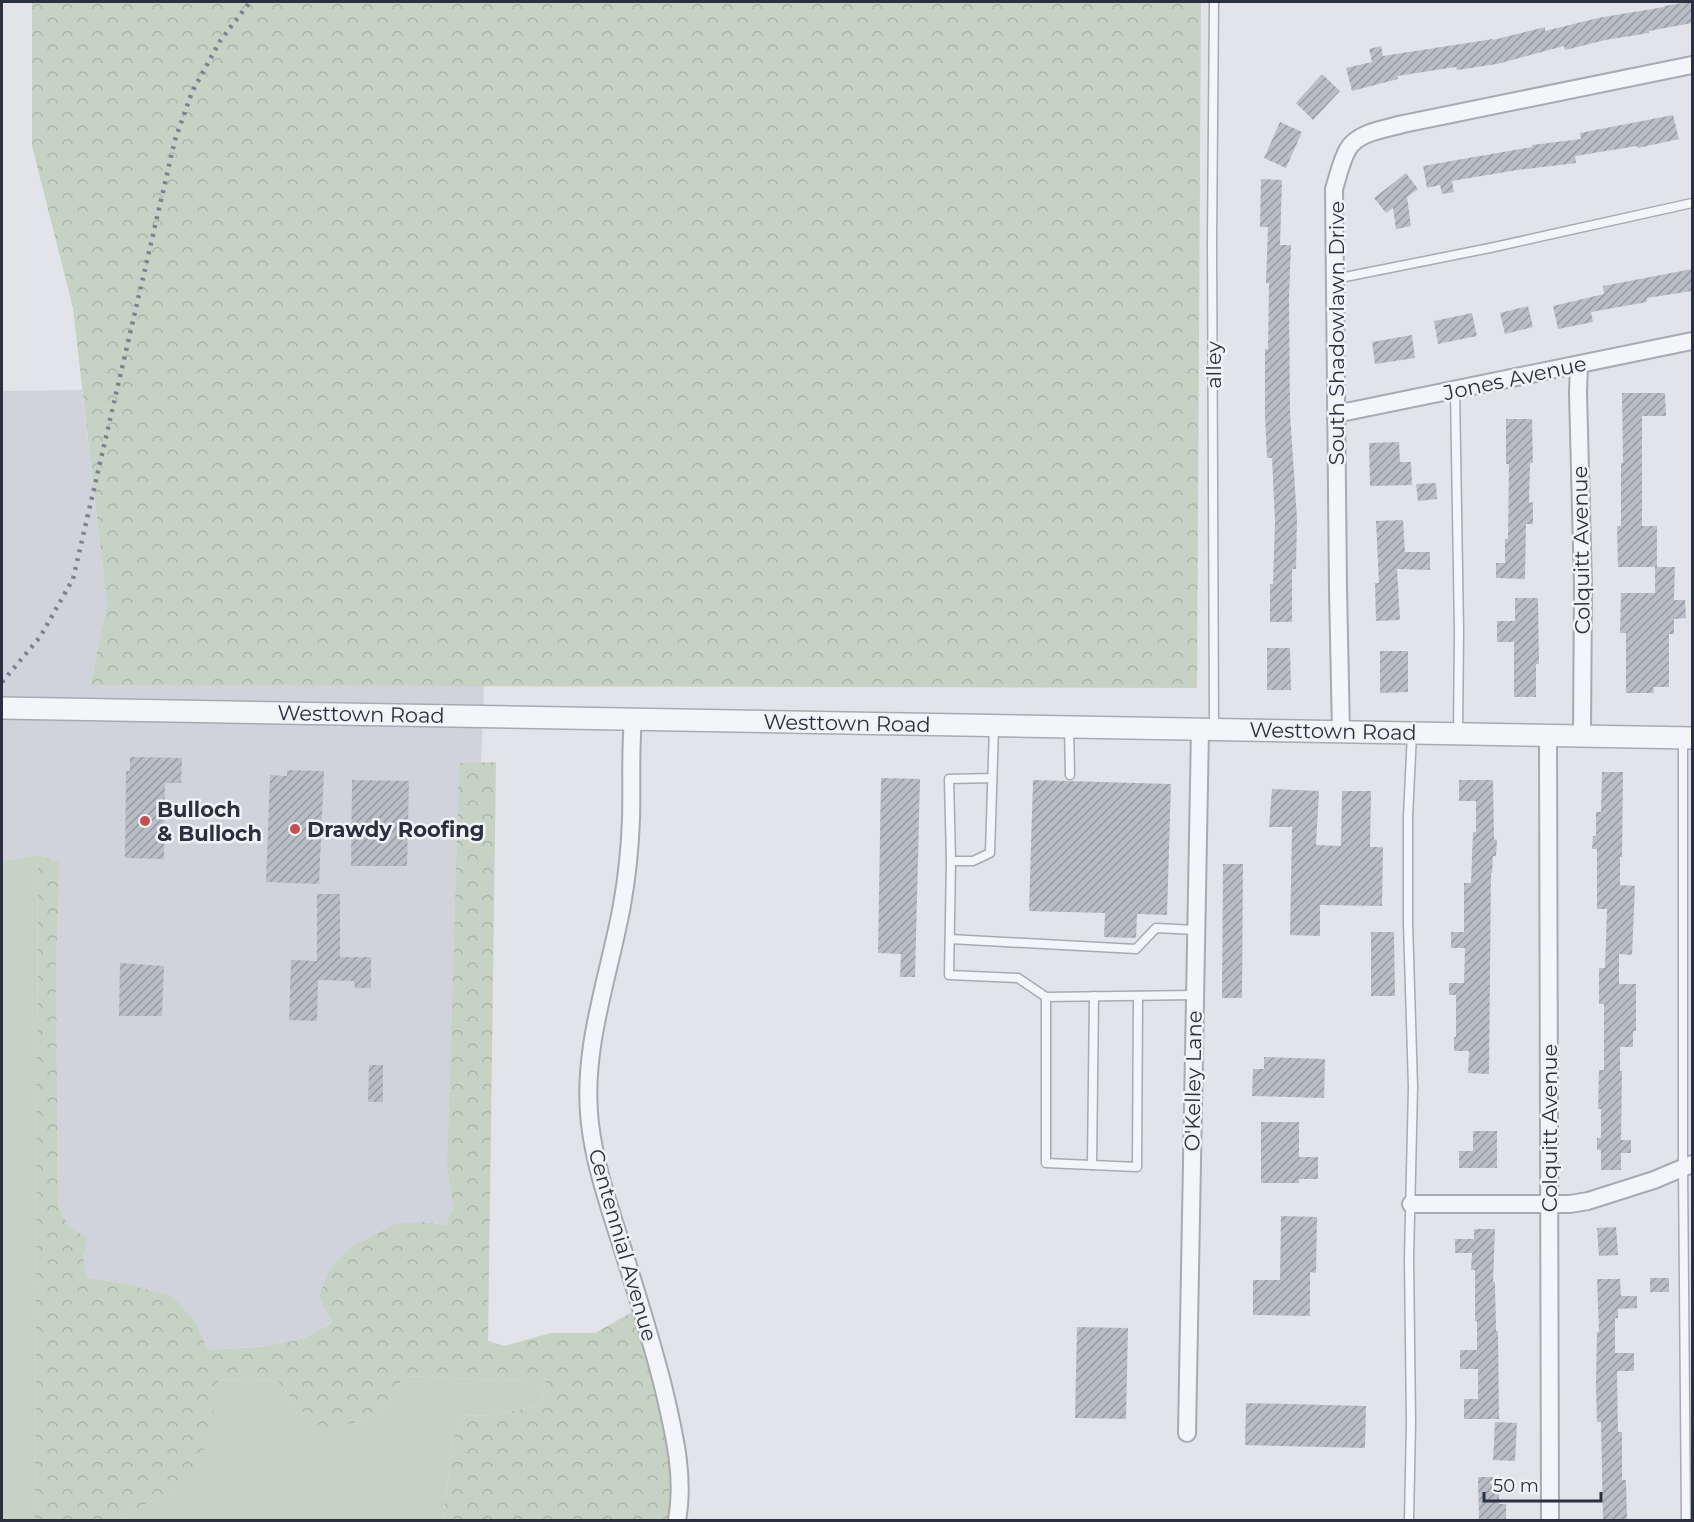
<svg xmlns="http://www.w3.org/2000/svg" width="1694" height="1522" font-family="Montserrat,sans-serif">
<style>
.built{fill:#d0d3db}
.green{fill:#c6d3c4}
.forest{fill:url(#forest-crowns)}
.building{fill:url(#building-hatch)}
.lines{fill:none;stroke-linecap:round;stroke-linejoin:round}
.service-casing{stroke:#a7aab3;stroke-width:11}
.minor-casing{stroke:#a7aab3;stroke-width:20}
.tertiary-casing{stroke:#a7aab3;stroke-width:24}
.service{stroke:#f4f5f8;stroke-width:8}
.minor{stroke:#f4f5f8;stroke-width:16}
.tertiary{stroke:#f4f5f8;stroke-width:21}
.rail{stroke:#7c8292;stroke-width:4.5;stroke-dasharray:3 6;stroke-linecap:butt}
.poi-dot{fill:#c64f52;stroke:#f1f3f7;stroke-width:2}
.labels{text-anchor:middle;dominant-baseline:central;stroke-width:5;stroke-linejoin:round;paint-order:stroke}
.street-label{font-size:21px;fill:#2b3040;stroke:#f1f3f7}
.poi-label{font-size:21px;font-weight:bold;fill:#2b3040;stroke:#f1f3f7;text-anchor:start}
</style>
<defs>
<pattern id="forest-crowns" width="20" height="18" patternUnits="userSpaceOnUse" patternTransform="scale(1.5)"><rect width="20" height="18" fill="#c6d3c4"/><path d="M2 6a3 3 0 1 1 6 0M12 15a3 3 0 1 1 6 0" fill="none" stroke="#aab5a9"/></pattern>
<pattern id="building-hatch" width="6" height="6" patternUnits="userSpaceOnUse" patternTransform="scale(1.5)"><rect width="6" height="6" fill="#b9bdc6"/><path d="M-1 1l2-2M0 6l6-6M5 7l2-2" fill="none" stroke="#979aa2"/></pattern>
</defs>
<rect width="100%" height="100%" fill="#e2e4e9"/>
<polygon class="built" points="82,390 107,606 90,684 484,686 481,763 459,763 447,1166 453,1209 445,1225 425,1222 332,1321 320,1331 282,1345 208,1350 195,1321 124,1283 87,1278 83,1256 88,1238 68,1226 58,1206 56,960 60,862 38,855 2,861 2,391"/>
<g class="green">
<polygon points="38,855 35,1520 2,1520 2,861"/>
<polygon points="405,1376 523,1381 546,1377 541,1405 494,1415 459,1416 451,1453 443,1520 119,1520 125,1514 173,1491 213,1416 217,1379 278,1381 293,1402 354,1423 383,1406"/>
</g>
<g class="forest">
<polygon points="32,2 1201,2 1197,688 90,685 107,606 73,308 32,146"/>
<path d="M496 762 488 1341 504 1346 551 1333H595L641 1307 671 1420 677 1520H443L451 1453 459 1416 494 1415 541 1405 546 1378 523 1381 405 1376 383 1406 354 1423 321 1428 293 1402 278 1381 218 1379 213 1416 199 1465 173 1491 125 1514 119 1520H35L38 855 60 862 56 960 58 1206 68 1226 88 1238 83 1256 87 1278 124 1283 173 1297 195 1321 208 1350C251 1347 297 1349 332 1322L319 1297 330 1268 353 1246 395 1224 425 1222 445 1225 453 1209 447 1166 459 763Z"/>
</g>
<g class="building">
<polygon points="1688,2 1692,2 1692,23 1649,31 1649,33 1605,40 1565,50 1564,46 1497,64 1457,70 1456,67 1397,76 1398,79 1352,91 1346,68 1372,62 1369,49 1381,46 1383,56 1493,39 1493,40 1545,27 1545,31 1598,18 1664,7 1664,6"/>
<polygon points="1322,74 1340,91 1313,120 1296,103"/>
<polygon points="1673,115 1679,139 1638,148 1637,146 1575,156 1576,163 1517,170 1452,181 1454,192 1442,194 1440,185 1427,188 1423,166 1532,147 1532,145 1581,139 1580,133"/>
<polygon points="1280,122 1302,132 1286,168 1264,158"/>
<polygon points="1406,173 1418,189 1407,197 1411,226 1396,229 1393,208 1386,213 1374,198"/>
<polygon points="1261,179 1282,180 1280,245 1291,245 1289,297 1290,414 1297,518 1296,569 1292,569 1292,622 1270,622 1270,584 1273,584 1275,522 1272,458 1267,458 1265,415 1265,349 1268,349 1269,283 1266,283 1268,227 1260,227"/>
<polygon points="1692,269 1692,291 1647,298 1647,302 1591,312 1593,322 1558,329 1553,306 1604,294 1603,286"/>
<polygon points="1528,306 1533,327 1505,334 1500,313"/>
<polygon points="1472,313 1477,336 1438,344 1434,321"/>
<polygon points="1412,335 1415,358 1375,364 1372,342"/>
<polygon points="1622,393 1665,393 1666,416 1642,416 1642,526 1657,526 1657,567 1618,567 1617,526 1621,526 1621,463 1623,463"/>
<polygon points="1506,419 1532,419 1533,463 1530,463 1529,503 1533,502 1533,524 1526,524 1525,579 1496,578 1496,563 1505,563 1505,539 1508,539 1509,464 1506,464"/>
<polygon points="1399,442 1400,462 1411,462 1412,485 1370,486 1369,443"/>
<polygon points="1436,483 1437,499 1418,501 1416,484"/>
<polygon points="1403,520 1405,552 1430,552 1430,570 1397,569 1400,620 1376,621 1375,583 1379,583 1376,521"/>
<polygon points="1655,567 1675,567 1674,600 1685,600 1686,618 1674,619 1674,634 1669,634 1669,687 1653,687 1654,693 1626,693 1626,633 1620,633 1621,593 1655,593"/>
<polygon points="1515,598 1538,598 1539,664 1536,664 1536,697 1514,697 1514,642 1497,642 1497,621 1515,621"/>
<polygon points="1267,648 1290,648 1291,690 1267,690"/>
<polygon points="1380,651 1408,651 1408,692 1380,693"/>
<polygon points="130,757 182,758 181,783 165,783 164,859 125,858 126,771 130,771"/>
<polygon points="287,770 324,771 319,884 266,882 270,775 287,776"/>
<polygon points="1602,772 1623,772 1622,857 1620,857 1620,885 1635,886 1632,955 1619,954 1619,984 1636,984 1636,1031 1633,1031 1633,1047 1620,1047 1620,1071 1622,1071 1621,1140 1631,1140 1631,1153 1621,1153 1621,1170 1601,1170 1601,1150 1597,1150 1597,1138 1601,1138 1601,1109 1598,1109 1599,1070 1604,1070 1604,1004 1599,1004 1599,968 1605,968 1607,909 1597,909 1597,849 1592,849 1593,836 1596,836 1596,812 1601,812"/>
<polygon points="881,778 920,779 915,977 900,977 901,954 878,953"/>
<polygon points="352,780 409,781 407,866 351,866"/>
<polygon points="1033,780 1171,784 1167,915 1137,914 1136,938 1104,937 1105,913 1029,911"/>
<polygon points="1459,780 1493,780 1494,839 1497,840 1496,856 1493,856 1492,873 1491,873 1489,1074 1468,1073 1469,1051 1454,1051 1454,1037 1456,1037 1456,995 1449,995 1449,983 1464,983 1465,948 1451,948 1451,932 1464,932 1464,883 1471,883 1473,832 1476,832 1476,801 1459,801"/>
<polygon points="1272,789 1319,791 1316,845 1341,846 1342,791 1371,791 1370,847 1383,847 1382,906 1320,905 1320,936 1290,935 1292,827 1269,827"/>
<polygon points="1223,864 1243,864 1242,998 1222,998"/>
<polygon points="317,894 340,894 340,957 371,957 371,988 355,988 354,981 318,980 317,1021 289,1020 291,960 317,961"/>
<polygon points="1371,932 1394,932 1395,996 1371,996"/>
<polygon points="120,963 164,966 162,1016 119,1016"/>
<polygon points="1264,1057 1325,1059 1324,1098 1252,1096 1253,1069 1264,1069"/>
<polygon points="369,1065 383,1065 383,1102 368,1102"/>
<polygon points="1261,1122 1299,1122 1299,1157 1318,1157 1318,1179 1299,1179 1299,1183 1261,1183"/>
<polygon points="1473,1131 1497,1131 1497,1168 1459,1168 1459,1151 1473,1151"/>
<polygon points="1281,1216 1317,1217 1316,1273 1310,1272 1310,1316 1253,1315 1253,1280 1280,1280"/>
<polygon points="1616,1227 1618,1255 1599,1256 1597,1228"/>
<polygon points="1474,1229 1495,1229 1493,1282 1495,1282 1496,1331 1498,1331 1499,1419 1464,1419 1464,1399 1478,1399 1478,1369 1460,1369 1460,1350 1477,1350 1477,1321 1475,1321 1475,1270 1471,1270 1472,1253 1455,1253 1455,1239 1474,1239"/>
<rect x="1650" y="1278" width="19" height="14"/>
<polygon points="1597,1279 1620,1279 1621,1296 1637,1296 1637,1308 1618,1309 1618,1318 1615,1318 1615,1353 1634,1353 1634,1371 1617,1371 1618,1432 1622,1432 1622,1480 1626,1480 1627,1519 1603,1520 1601,1422 1597,1422 1596,1383 1597,1332 1599,1332"/>
<polygon points="1077,1327 1128,1328 1126,1419 1075,1418"/>
<polygon points="1246,1403 1366,1406 1365,1448 1245,1445"/>
<polygon points="1495,1422 1517,1423 1515,1461 1493,1460"/>
<polygon points="1478,1477 1499,1477 1499,1504 1506,1504 1506,1521 1479,1521"/>
</g>
<g class="lines">
<defs>
<g id="service">
<polyline points="1214,2 1212,241 1214,729"/>
<polyline points="1335,279 1490,248 1692,203"/>
<polyline points="1455,391 1459,631 1458,732"/>
<polyline points="1069,727 1070,775"/>
<polyline points="1683,738 1683,1167 1686,1520"/>
<polyline points="992,778 949,779 951,861 973,861 990,853 994,726"/>
<polyline points="951,861 949,975 1018,978 1046,997 1194,995"/>
<polyline points="950,939 1136,949 1156,928 1196,930"/>
<polyline points="1046,997 1046,1163 1137,1167 1138,996"/>
<polyline points="1092,1165 1094,996"/>
<polyline points="1409,1520 1411,1422 1409,1258 1413,1087 1408,923 1408,817 1412,733"/>
</g>
<g id="minor">
<polyline points="1579,365 1578,393 1583,585 1582,736"/>
<polyline points="1336,414 1692,341"/>
<path d="M633 719C630 753 632 786 631 819 630 847 627 877 622 905 609 977 581 1049 590 1124 595 1166 609 1206 622 1247 637 1294 652 1342 664 1390 674 1433 685 1477 677 1520"/>
<path d="M1341 732 1338 589 1334 189C1338 177 1341 161 1348 149 1358 132 1385 129 1403 124L1692 65"/>
<polyline points="1548,736 1550,1520"/>
<polyline points="1411,1204 1570,1204 1588,1201 1654,1180 1692,1164"/>
<polyline points="1187,1433 1200,729"/>
</g>
<polyline id="tertiary" points="2,708 1692,738"/>
</defs>
<use href="#service" class="service-casing"/>
<use href="#minor" class="minor-casing"/>
<use href="#tertiary" class="tertiary-casing"/>
<use href="#service" class="service"/>
<use href="#minor" class="minor"/>
<use href="#tertiary" class="tertiary"/>
<polyline class="rail" points="2,682 40,637 73,579 175,140 192,92 220,41 250,2"/>
</g>
<g class="poi-dot">
<circle cx="145" cy="821" r="6"/>
<circle cx="295" cy="829" r="6"/>
</g>
<g class="labels">
<g class="street-label">
<text transform="translate(1336 333) rotate(-90)">South Shadowlawn Drive</text>
<text transform="translate(1213 365) rotate(-90)">alley</text>
<text transform="translate(1515 378) rotate(-12)">Jones Avenue</text>
<text transform="translate(1581 550) rotate(-91)">Colquitt Avenue</text>
<text transform="translate(361 714) rotate(1)">Westtown Road</text>
<text transform="translate(847 723) rotate(1)">Westtown Road</text>
<text transform="translate(1333 731) rotate(1)">Westtown Road</text>
<text transform="translate(1193 1081) rotate(-89)">O'Kelley Lane</text>
<text transform="translate(1549 1128) rotate(-90)">Colquitt Avenue</text>
<text transform="translate(623 1245) rotate(74)">Centennial Avenue</text>
</g>
<g class="poi-label">
<text x="157" y="809">Bulloch<tspan x="157" dy="24">&amp; Bulloch</tspan></text>
<text x="307" y="829">Drawdy Roofing</text>
</g>
</g>
<rect width="1694" height="1522" fill="none" stroke="#2b3040" stroke-width="6"/>
<path d="M1484 1492v9h117v-9" fill="none" stroke="#2b3040" stroke-width="3"/>
<text x="1493" y="1492" font-size="18" fill="#2b3040" stroke="#f1f3f7" stroke-width="4.5" paint-order="stroke">50 m</text>
</svg>
